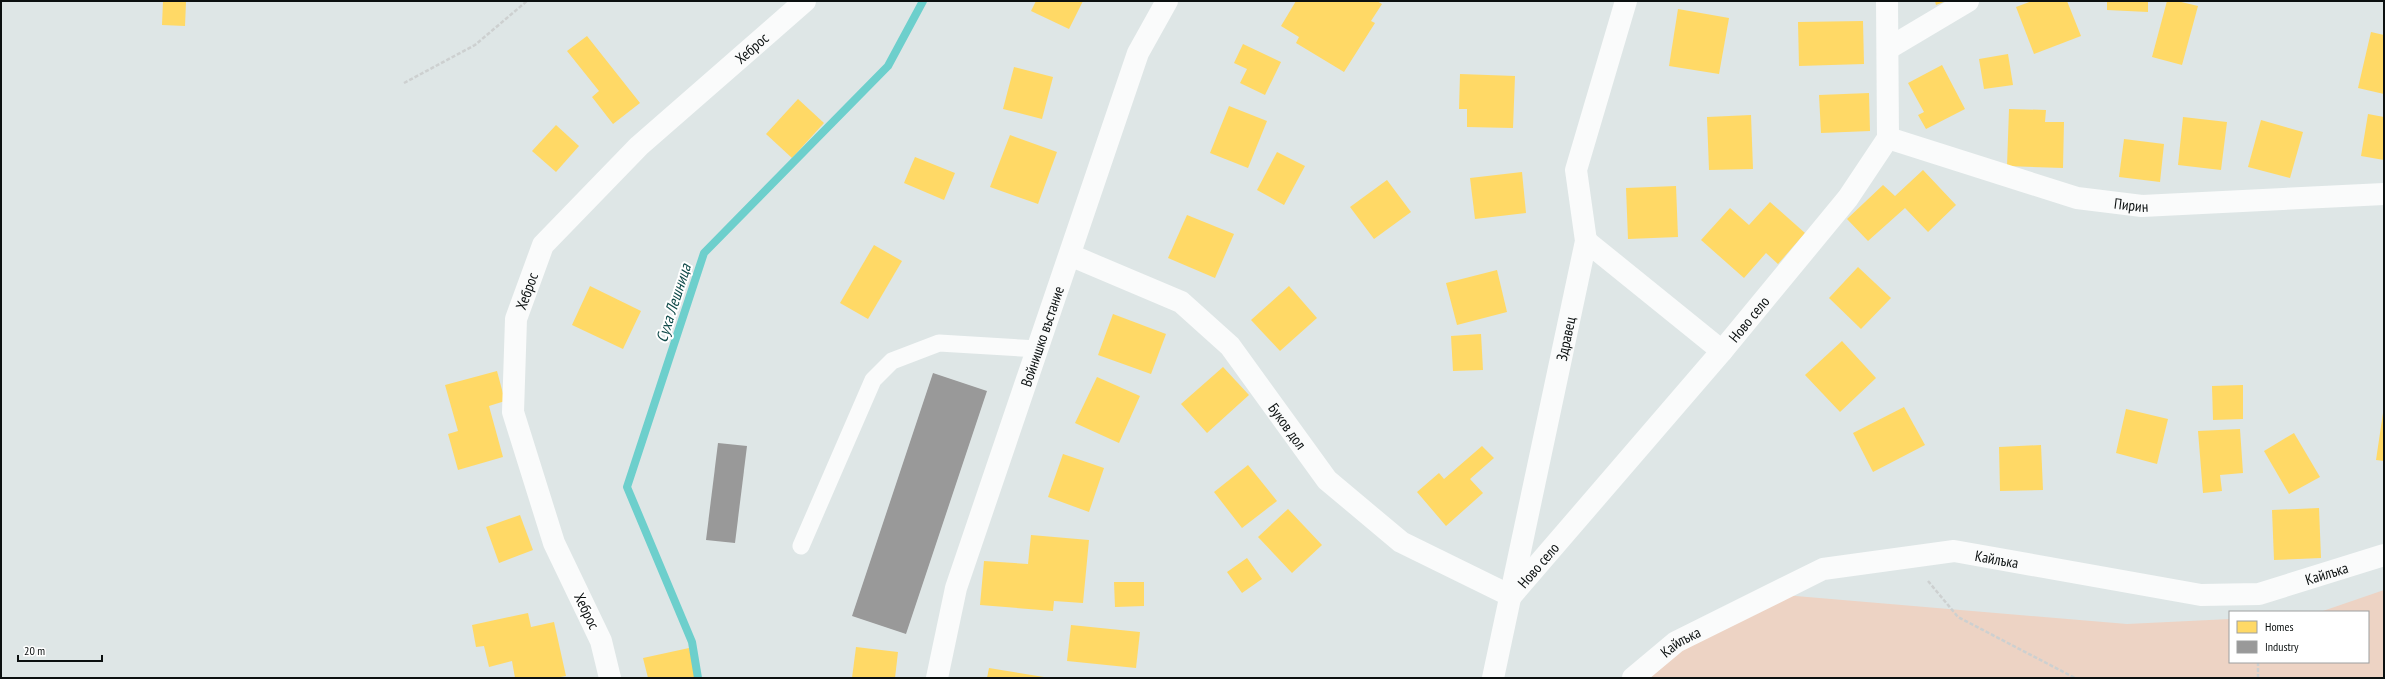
<svg xmlns="http://www.w3.org/2000/svg" width="2385" height="679" font-family="'PT Sans Narrow',sans-serif">
<style>
.green{fill:#edd3c4}
.homes{fill:#ffd966}
.industry{fill:#999}
.lines{fill:none;stroke-linecap:round;stroke-linejoin:round}
.stream{stroke:#6dcfcc;stroke-width:8}
.path{stroke:#cdd0d0;stroke-width:2.5;stroke-dasharray:4 2;stroke-linecap:butt}
.service{stroke:#fafbfb;stroke-width:17}
.minor{stroke:#fafbfb;stroke-width:22}
.tertiary{stroke:#fafbfb;stroke-width:22}
.labels{text-anchor:middle;dominant-baseline:central;stroke-width:4;stroke-linejoin:round;paint-order:stroke}
.street-label{font-size:15px;fill:#0b1010;stroke:#fff}
.water-label{font-size:16px;font-style:italic;fill:#104a49;stroke:#fff}
</style>
<rect width="100%" height="100%" fill="#dee6e6"/>
<polygon class="green" points="2384,590 2384,678 1635,678 1771,594 2127,624 2230,619 2230,662 2368,662 2368,612 2320,612"/>
<g class="homes">
<polygon points="163,1 186,2 185,26 162,25"/>
<polygon points="1036,1 1083,1 1069,29 1031,11"/>
<polygon points="1296,1 1377,1 1382,4 1371,21 1375,23 1344,72 1296,43 1299,37 1281,26"/>
<polygon points="1935,1 1946,1 1936,5"/>
<polygon points="2032,1 2067,1 2081,36 2034,54 2016,7"/>
<polygon points="2107,1 2148,1 2148,12 2107,10"/>
<polygon points="2167,1 2177,1 2198,6 2182,65 2152,57"/>
<polygon points="1678,9 1729,18 1719,74 1669,66"/>
<polygon points="1863,21 1864,64 1799,66 1798,22"/>
<polygon points="2371,32 2384,35 2384,94 2358,88"/>
<polygon points="587,36 640,103 613,124 592,97 599,91 567,51"/>
<polygon points="1243,44 1281,62 1265,95 1240,83 1247,69 1234,63"/>
<polygon points="2008,54 2013,85 1984,89 1979,59"/>
<polygon points="1942,65 1965,109 1926,129 1918,115 1924,112 1908,83"/>
<polygon points="1014,67 1053,77 1042,119 1003,109"/>
<polygon points="1460,74 1515,76 1513,128 1467,127 1467,109 1459,109"/>
<polygon points="1869,93 1870,131 1821,133 1819,95"/>
<polygon points="798,99 824,123 792,158 766,134"/>
<polygon points="1229,106 1267,121 1248,168 1210,153"/>
<polygon points="2009,109 2046,110 2045,122 2064,122 2063,168 2007,166"/>
<polygon points="2368,114 2384,117 2384,160 2361,156"/>
<polygon points="1751,115 1753,169 1709,170 1707,117"/>
<polygon points="2183,117 2227,122 2221,170 2178,165"/>
<polygon points="2261,120 2303,132 2290,178 2248,167"/>
<polygon points="556,125 579,146 556,172 532,151"/>
<polygon points="1010,135 1057,152 1038,204 990,187"/>
<polygon points="2124,139 2164,144 2160,182 2119,177"/>
<polygon points="1277,152 1305,166 1284,205 1257,190"/>
<polygon points="915,157 955,173 944,200 904,183"/>
<polygon points="1923,170 1956,205 1928,232 1905,208 1868,241 1847,219 1883,185 1895,196"/>
<polygon points="1522,172 1526,213 1475,219 1470,178"/>
<polygon points="1387,180 1411,212 1374,239 1350,207"/>
<polygon points="1676,186 1678,237 1628,239 1626,188"/>
<polygon points="1770,202 1805,233 1778,264 1766,253 1744,278 1701,240 1730,208 1749,225"/>
<polygon points="1187,215 1234,234 1215,278 1168,258"/>
<polygon points="874,245 902,261 868,319 840,303"/>
<polygon points="1858,267 1891,298 1861,329 1829,298"/>
<polygon points="1497,270 1507,312 1457,325 1446,283"/>
<polygon points="590,286 641,311 623,349 572,325"/>
<polygon points="1289,286 1317,318 1280,351 1251,320"/>
<polygon points="1113,314 1166,334 1151,374 1098,355"/>
<polygon points="1481,334 1483,370 1453,371 1451,336"/>
<polygon points="1842,341 1876,378 1840,412 1805,375"/>
<polygon points="1223,367 1249,395 1207,433 1181,404"/>
<polygon points="497,371 505,401 489,406 503,457 458,470 448,434 458,431 445,385"/>
<polygon points="1097,377 1140,396 1119,443 1075,423"/>
<polygon points="2243,385 2243,419 2213,420 2212,386"/>
<polygon points="1904,407 1925,445 1873,472 1853,433"/>
<polygon points="2126,409 2168,419 2157,464 2116,453"/>
<polygon points="2383,413 2384,413 2384,461 2376,460"/>
<polygon points="2240,429 2243,473 2220,475 2222,491 2203,493 2198,431"/>
<polygon points="2294,433 2320,477 2289,494 2264,451"/>
<polygon points="2041,445 2043,490 2000,491 1999,447"/>
<polygon points="1482,446 1494,458 1470,479 1483,493 1446,526 1417,492 1439,473 1444,479"/>
<polygon points="1063,454 1104,468 1089,512 1048,497"/>
<polygon points="1248,465 1277,501 1242,528 1214,492"/>
<polygon points="2319,508 2321,558 2274,560 2272,510"/>
<polygon points="1288,509 1322,545 1292,573 1258,537"/>
<polygon points="520,515 533,550 499,563 486,527"/>
<polygon points="1031,535 1089,540 1083,603 1054,601 1053,611 980,605 984,561 1028,564"/>
<polygon points="1247,558 1262,579 1242,593 1227,572"/>
<polygon points="1114,582 1144,582 1144,606 1115,607"/>
<polygon points="528,613 531,627 554,622 566,676 555,678 515,678 512,661 489,667 484,646 476,647 472,625"/>
<polygon points="1071,625 1140,632 1136,668 1067,661"/>
<polygon points="856,647 898,652 895,678 852,678"/>
<polygon points="689,648 696,678 648,678 643,658"/>
<polygon points="989,668 1044,677 1044,678 987,678"/>
</g>
<g class="industry">
<polygon points="933,373 987,391 906,634 852,616"/>
<polygon points="718,443 747,446 735,543 706,540"/>
</g>
<g class="lines">
<polyline class="stream" points="698,678 692,642 627,487 704,253 888,66 923,1"/>
<g class="path">
<polyline points="404,83 475,45 527,1"/>
<polyline points="1928,581 1958,617 2075,678"/>
<polyline points="2258,678 2258,662"/>
</g>
<polyline class="service" points="801,546 873,380 892,361 939,343 1038,349"/>
<g class="minor">
<polyline points="1889,48 1968,1"/>
<path id="s1" d="M1888 138 2077 198 2142 206 2384 194"/>
<polyline points="1586,241 1722,351"/>
<path id="s2" d="M1070 255 1181 302 1230 346 1327 480 1401 542 1511 596 1722 351 1848 198 1888 138 1887 1"/>
<path id="s3" d="M610 678 601 641 554 543 513 412 516 319 543 245 639 146 805 1"/>
<path id="s4" d="M1493 678 1586 241 1576 170 1626 1"/>
<path id="s5" d="M1633 678 1676 642 1823 569 1954 551 2201 595 2259 594 2384 555"/>
</g>
<path class="tertiary" id="s6" d="M937 678 956 588 1138 53 1167 1"/>
</g>
<g class="labels">
<g class="street-label">
<text stroke="none"><textPath href="#s3" startOffset="743">Хеброс</textPath></text>
<text stroke="none"><textPath href="#s1" startOffset="253">Пирин</textPath></text>
<text stroke="none"><textPath href="#s3" startOffset="407">Хеброс</textPath></text>
<text stroke="none"><textPath href="#s2" startOffset="936">Ново село</textPath></text>
<text stroke="none"><textPath href="#s6" startOffset="358">Войнишко въстание</textPath></text>
<text stroke="none"><textPath href="#s4" startOffset="347">Здравец</textPath></text>
<text stroke="none"><textPath href="#s2" startOffset="285">Буков дол</textPath></text>
<text stroke="none"><textPath href="#s5" startOffset="396">Кайлъка</textPath></text>
<text stroke="none"><textPath href="#s2" startOffset="612">Ново село</textPath></text>
<text stroke="none"><textPath href="#s5" startOffset="732">Кайлъка</textPath></text>
<text transform="translate(587 611) rotate(64)">Хеброс</text>
<text stroke="none"><textPath href="#s5" startOffset="60">Кайлъка</textPath></text>
</g>
<g class="water-label">
<text transform="translate(673 303) rotate(-72)">Суха Лешница</text>
</g>
</g>
<rect width="2385" height="679" fill="none" stroke="#0b1010" stroke-width="4"/>
<rect x="2229" y="611" width="140" height="52" fill="#ffffff" stroke="#9d9f9f"/>
<rect x="2237" y="621" width="20" height="12" fill="#ffd966" stroke="#9d9f9f"/>
<text x="2265" y="631" font-size="12" fill="#0b1010">Homes</text>
<rect x="2237" y="641" width="20" height="12" fill="#999999" stroke="#9d9f9f"/>
<text x="2265" y="651" font-size="12" fill="#0b1010">Industry</text>
<path d="M18 655v6h84v-6" fill="none" stroke="#0b1010" stroke-width="2"/>
<text x="24" y="655" font-size="12" fill="#0b1010" stroke="#ffffff" stroke-width="3" paint-order="stroke">20 m</text>
</svg>
